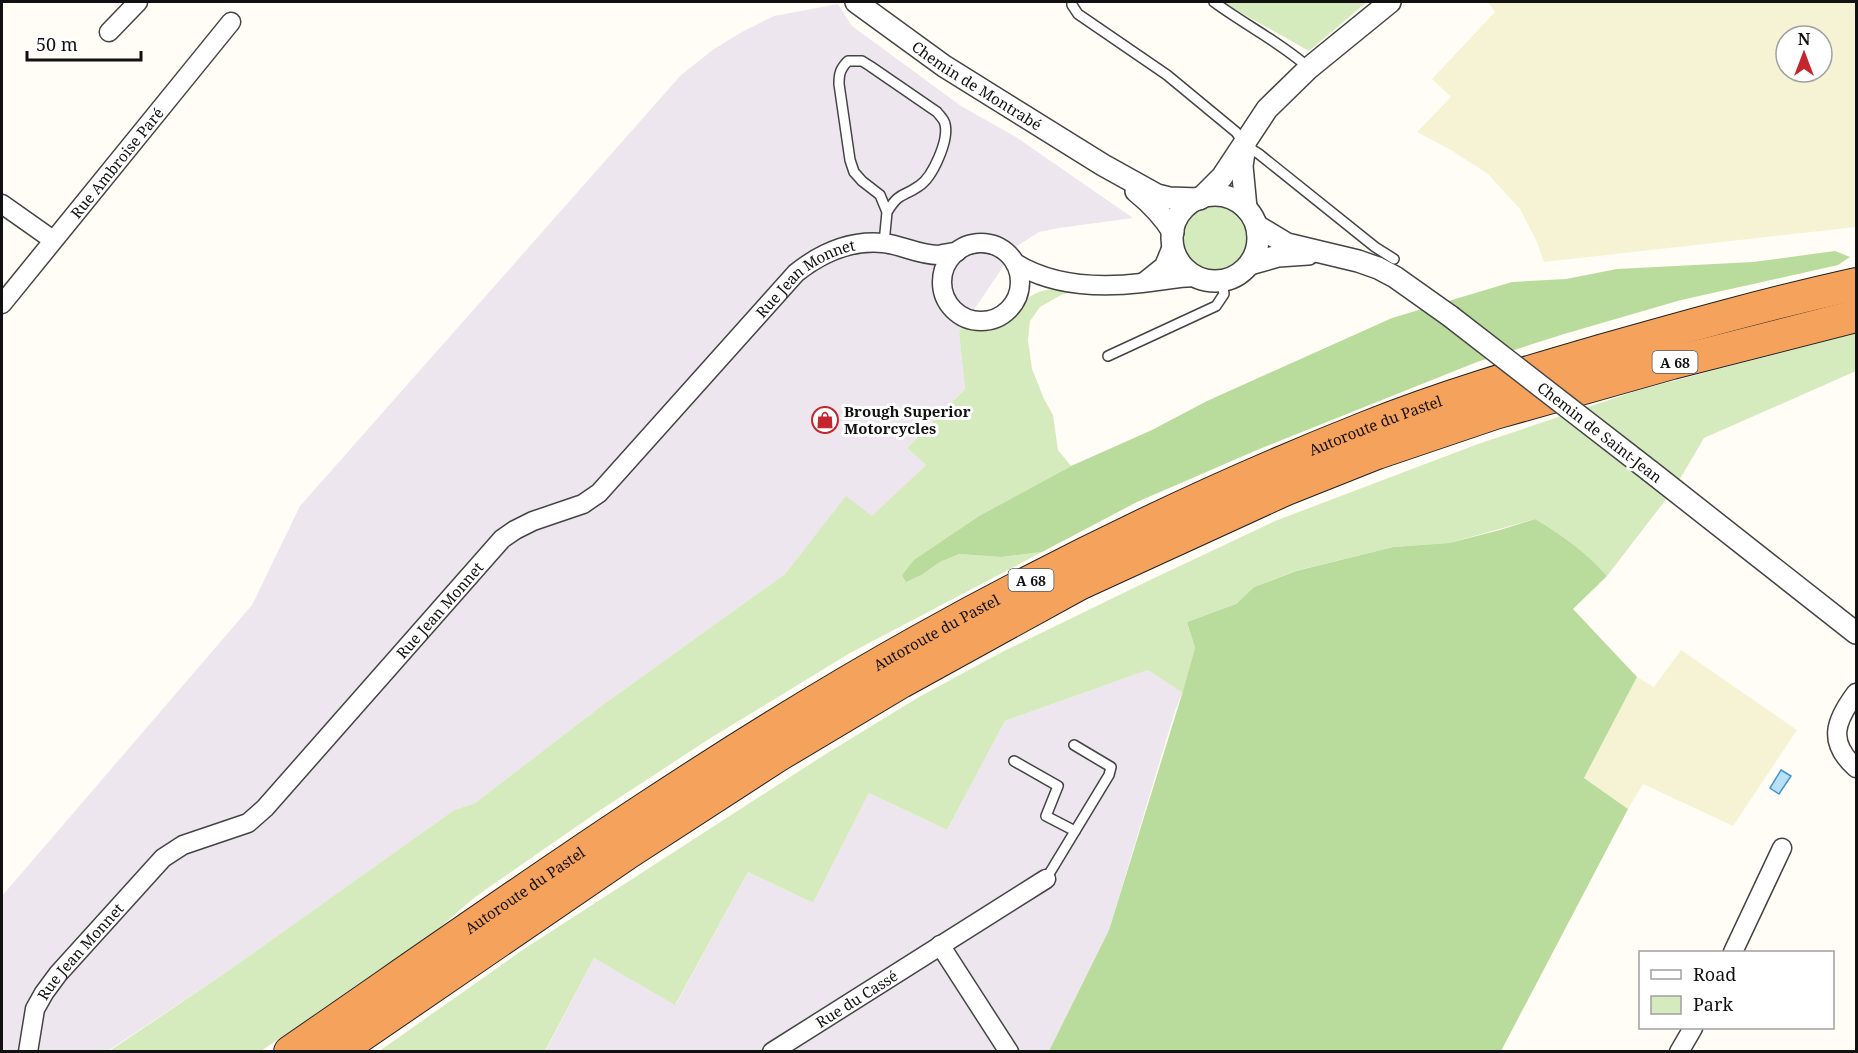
<svg xmlns="http://www.w3.org/2000/svg" width="1858" height="1053" font-family="'Noto Serif',serif">
<style>
.industrial{fill:#eee6ef}
.farmland{fill:#f6f3d4;fill-rule:evenodd}
.green{fill:#d5ebbd}
.forest{fill:#b9dc9c}
.water{fill:#b9e0f7;stroke:#3f96cf;stroke-width:1.5}
.lines{fill:none;stroke-linecap:round;stroke-linejoin:round}
.service-casing{stroke:#444;stroke-width:12}
.minor-casing{stroke:#444;stroke-width:21}
.tertiary-casing{stroke:#444;stroke-width:24}
.motorway-casing{stroke:#222;stroke-width:34}
.service{stroke:#fff;stroke-width:9}
.minor{stroke:#fff;stroke-width:18}
.tertiary{stroke:#fff;stroke-width:21}
.motorway{stroke:#f5a25d;stroke-width:32}
.tertiary-bridge-casing{stroke:#444;stroke-width:24;stroke-linecap:butt}
.tertiary-bridge{stroke:#fff;stroke-width:21}
.labels{text-anchor:middle;dominant-baseline:central;stroke-width:6;stroke-linejoin:round;paint-order:stroke}
.shield{fill:#fff;stroke:#585858;stroke-width:1.5}
.shield-label{font-size:14px;font-weight:bold;fill:#111}
.street-label{font-size:15px;fill:#111;stroke:#fff}
.poi-label{font-size:15px;font-weight:bold;fill:#111;stroke:#fff;text-anchor:start}
</style>
<rect width="100%" height="100%" fill="#fffdf5"/>
<g class="industrial">
<polygon points="838,4 852,26 961,106 1016,137 1133,218 1059,228 1039,232 1017,246 959,332 965,389 907,448 926,465 872,517 846,497 785,574 604,704 475,803 454,810 228,971 108,1051 2,1052 2,896 252,605 300,506 681,75 714,49 742,32 774,16"/>
<polygon points="1148,670 1183,691 1174,714 1109,930 1049,1051 545,1052 594,958 676,1004 748,872 813,903 869,793 947,830 1005,721"/>
</g>
<g class="farmland">
<path d="M1488 2H1856V227L1544 262 1536 240 1520 209 1488 174 1451 150 1417 132 1451 97 1432 79 1495 12ZM1786 36H1822V72H1786Z"/>
<polygon points="1681,650 1797,730 1733,826 1643,784 1628,809 1584,778 1637,677 1654,687"/>
</g>
<g class="green">
<polygon points="1222,2 1367,2 1309,51"/>
<circle cx="1216" cy="239" r="34"/>
<path d="M1062 288 1077 290 1061 295 1040 307 1030 321 1028 340 1032 369 1044 399 1053 415 1058 450 1071 466 979 516 915 560 902 575 923 574 940 562 959 554 1001 557 1042 552 850 653 709 739 599 811 475 897 437 930 261 1051 108 1052 228 971 454 810 475 803 604 704 785 574 846 496 872 516 926 465 907 448 965 389 959 332 963 326C981 330 1001 327 1015 313 1021 307 1024 301 1031 296 1040 290 1051 289 1062 288Z"/>
<path d="M1856 333V371L1704 438 1674 489 1607 576C1586 552 1562 535 1535 519L1449 543 1393 547 1295 571 1254 587 1236 604 1187 622 1195 648 1183 693 1148 670 1005 721 947 830 869 793 813 903 748 872 675 1005 594 958 545 1051 378 1052 524 949 821 757 919 697 1004 651 1148 581 1275 521 1478 444 1639 390Z"/>
</g>
<g class="forest">
<polygon points="1835,251 1850,257 1838,265 1681,300 1564,334 1477,362 1257,450 1137,502 1042,552 1001,557 959,554 940,562 923,574 906,582 902,575 914,560 979,516 1071,466 1152,430 1207,401 1392,318 1512,282 1566,279 1617,269 1753,262"/>
<path d="M1535 519C1562 535 1586 552 1607 576L1573 609 1637 677 1584 778 1628 809 1501 1051H1049L1109 930 1183 691 1195 648 1187 622 1236 604 1254 587 1296 571 1393 547 1449 543 1500 530Z"/>
</g>
<polygon class="water" points="1781,770 1791,776 1779,794 1770,788"/>
<g class="lines">
<defs>
<g id="service">
<polyline points="1072,2 1072,5 1078,14 1167,75 1236,132 1245,145 1259,154 1375,247 1394,259"/>
<path d="M1214 2C1245 25 1280 42 1309 68"/>
<path d="M884 243 887 212 880 195 862 181 854 172 850 160 839 84C839 74 840 69 848 61H862L870 66 937 112C940 116 944 119 945 124 949 140 933 177 919 186 902 198 900 191 887 212"/>
<polyline points="1108,356 1216,306 1224,294 1222,281"/>
<polyline points="1014,761 1058,786 1046,816 1075,831"/>
<polyline points="1046,879 1109,775 1111,767 1074,745"/>
</g>
<g id="minor">
<polyline points="109,32 138,2"/>
<polyline points="2,204 53,240"/>
<circle cx="981" cy="282" r="39"/>
<path d="M1015 263C1052 286 1100 288 1142 283 1161 281 1178 277 1198 277"/>
<polyline points="1144,282 1164,266 1173,244"/>
<path id="s1" d="M2 304 231 22"/>
<path d="M1856 693C1835 721 1827 742 1856 768"/>
<polyline points="940,945 1009,1052"/>
<polyline points="1733,952 1782,848"/>
<path id="s2" d="M28 1052 35 1009 44 993 58 974 163 858 183 845 248 823 265 808 502 539 515 530 533 521 583 504 599 493 796 273C821 253 850 240 883 243 902 245 919 255 938 255 944 254 951 252 957 252"/>
<path id="s3" d="M772 1052 1046 879"/>
<polyline points="1679,1052 1693,1028"/>
</g>
<g id="tertiary">
<path id="s4" d="M856 2 944 66 1103 165 1157 195 1169 198 1199 199"/>
<polyline points="1245,145 1242,166 1246,208"/>
<path d="M1136 191C1152 204 1163 215 1173 232"/>
<circle cx="1215" cy="238" r="43"/>
<polyline points="1201,198 1222,177 1267,109 1309,68 1390,2"/>
<polyline points="1257,226 1287,244 1358,261 1378,268 1395,277 1450,316"/>
<polyline points="1250,264 1278,256 1308,254"/>
<polyline points="1650,471 1856,633"/>
</g>
<g id="motorway">
<path id="s5" d="M290 1052C496 910 700 763 919 641 1063 561 1211 489 1365 428 1442 397 1521 374 1600 351 1685 327 1770 303 1856 284"/>
<polyline points="337,1052 629,852 777,756 901,682 1079,584 1284,490 1377,453 1495,413 1672,363 1856,316"/>
</g>
</defs>
<use href="#service" class="service-casing"/>
<use href="#minor" class="minor-casing"/>
<use href="#tertiary" class="tertiary-casing"/>
<use href="#motorway" class="motorway-casing"/>
<use href="#service" class="service"/>
<use href="#minor" class="minor"/>
<use href="#tertiary" class="tertiary"/>
<use href="#motorway" class="motorway"/>
<defs>
<polyline id="tertiary-bridge" points="1450,316 1650,471"/>
</defs>
<use href="#tertiary-bridge" class="tertiary-bridge-casing"/>
<use href="#tertiary-bridge" class="tertiary-bridge"/>
</g>
<defs>
<symbol id="shop-ring" viewBox="-11 -11 22 22"><circle r="9.5" fill="#fff" stroke="#c4262e" stroke-width="1.5"/><path d="M-5-2.5h2.3a2.7 3.5 0 0 1 5.4 0H5L5.5 6h-11ZM-1.5-2.5h3a1.5 2.3 0 0 0-3 0Z" fill="#c4262e"/></symbol>
</defs>
<g fill-rule="evenodd">
<use href="#shop-ring" x="810" y="405" width="30" height="30"/>
</g>
<g class="labels">
<g class="shield">
<rect x="1652.5" y="351" width="45" height="22" rx="4.5"/>
<rect x="1008.5" y="569" width="45" height="22" rx="4.5"/>
</g>
<g class="shield-label">
<text x="1675" y="362">A 68</text>
<text x="1031" y="580">A 68</text>
</g>
<g class="street-label">
<text stroke="none"><textPath href="#s4" startOffset="147">Chemin de Montrabé</textPath></text>
<text stroke="none"><textPath href="#s1" startOffset="182">Rue Ambroise Paré</textPath></text>
<text stroke="none"><textPath href="#s2" startOffset="1124">Rue Jean Monnet</textPath></text>
<text stroke="none"><textPath href="#s5" startOffset="1257">Autoroute du Pastel</textPath></text>
<text transform="translate(1600 432) rotate(38)">Chemin de Saint-Jean</text>
<text stroke="none"><textPath href="#s2" startOffset="621">Rue Jean Monnet</textPath></text>
<text stroke="none"><textPath href="#s5" startOffset="771">Autoroute du Pastel</textPath></text>
<text stroke="none"><textPath href="#s5" startOffset="285">Autoroute du Pastel</textPath></text>
<text stroke="none"><textPath href="#s2" startOffset="117">Rue Jean Monnet</textPath></text>
<text stroke="none"><textPath href="#s3" startOffset="100">Rue du Cassé</textPath></text>
</g>
<g class="poi-label">
<text x="844" y="411">Brough Superior<tspan x="844" dy="17">Motorcycles</tspan></text>
</g>
</g>
<rect width="1858" height="1053" fill="none" stroke="#111111" stroke-width="6"/>
<rect x="1639" y="951" width="195" height="78" fill="#ffffff" stroke="#a0a0a0" stroke-width="1.5"/>
<rect x="1651" y="970" width="30" height="9" fill="#ffffff" stroke="#a0a0a0" stroke-width="1.5"/>
<text x="1693" y="981" font-size="18" fill="#111111">Road</text>
<rect x="1651" y="996" width="30" height="18" fill="#d5ebbd" stroke="#a0a0a0" stroke-width="1.5"/>
<text x="1693" y="1011" font-size="18" fill="#111111">Park</text>
<g transform="translate(1804 54)"><circle r="28" fill="#ffffff" stroke="#a0a0a0" stroke-width="1.5"/>
<path d="M0-4.5L10 22L0 15L-10 22Z" fill="#c4262e"/>
<text y="-9" font-size="16" font-weight="bold" text-anchor="middle" fill="#111111">N</text>
</g>
<path d="M27 51v9h114v-9" fill="none" stroke="#111111" stroke-width="3"/>
<text x="36" y="51" font-size="18" fill="#111111" stroke="#ffffff" stroke-width="4.5" paint-order="stroke">50 m</text>
</svg>
